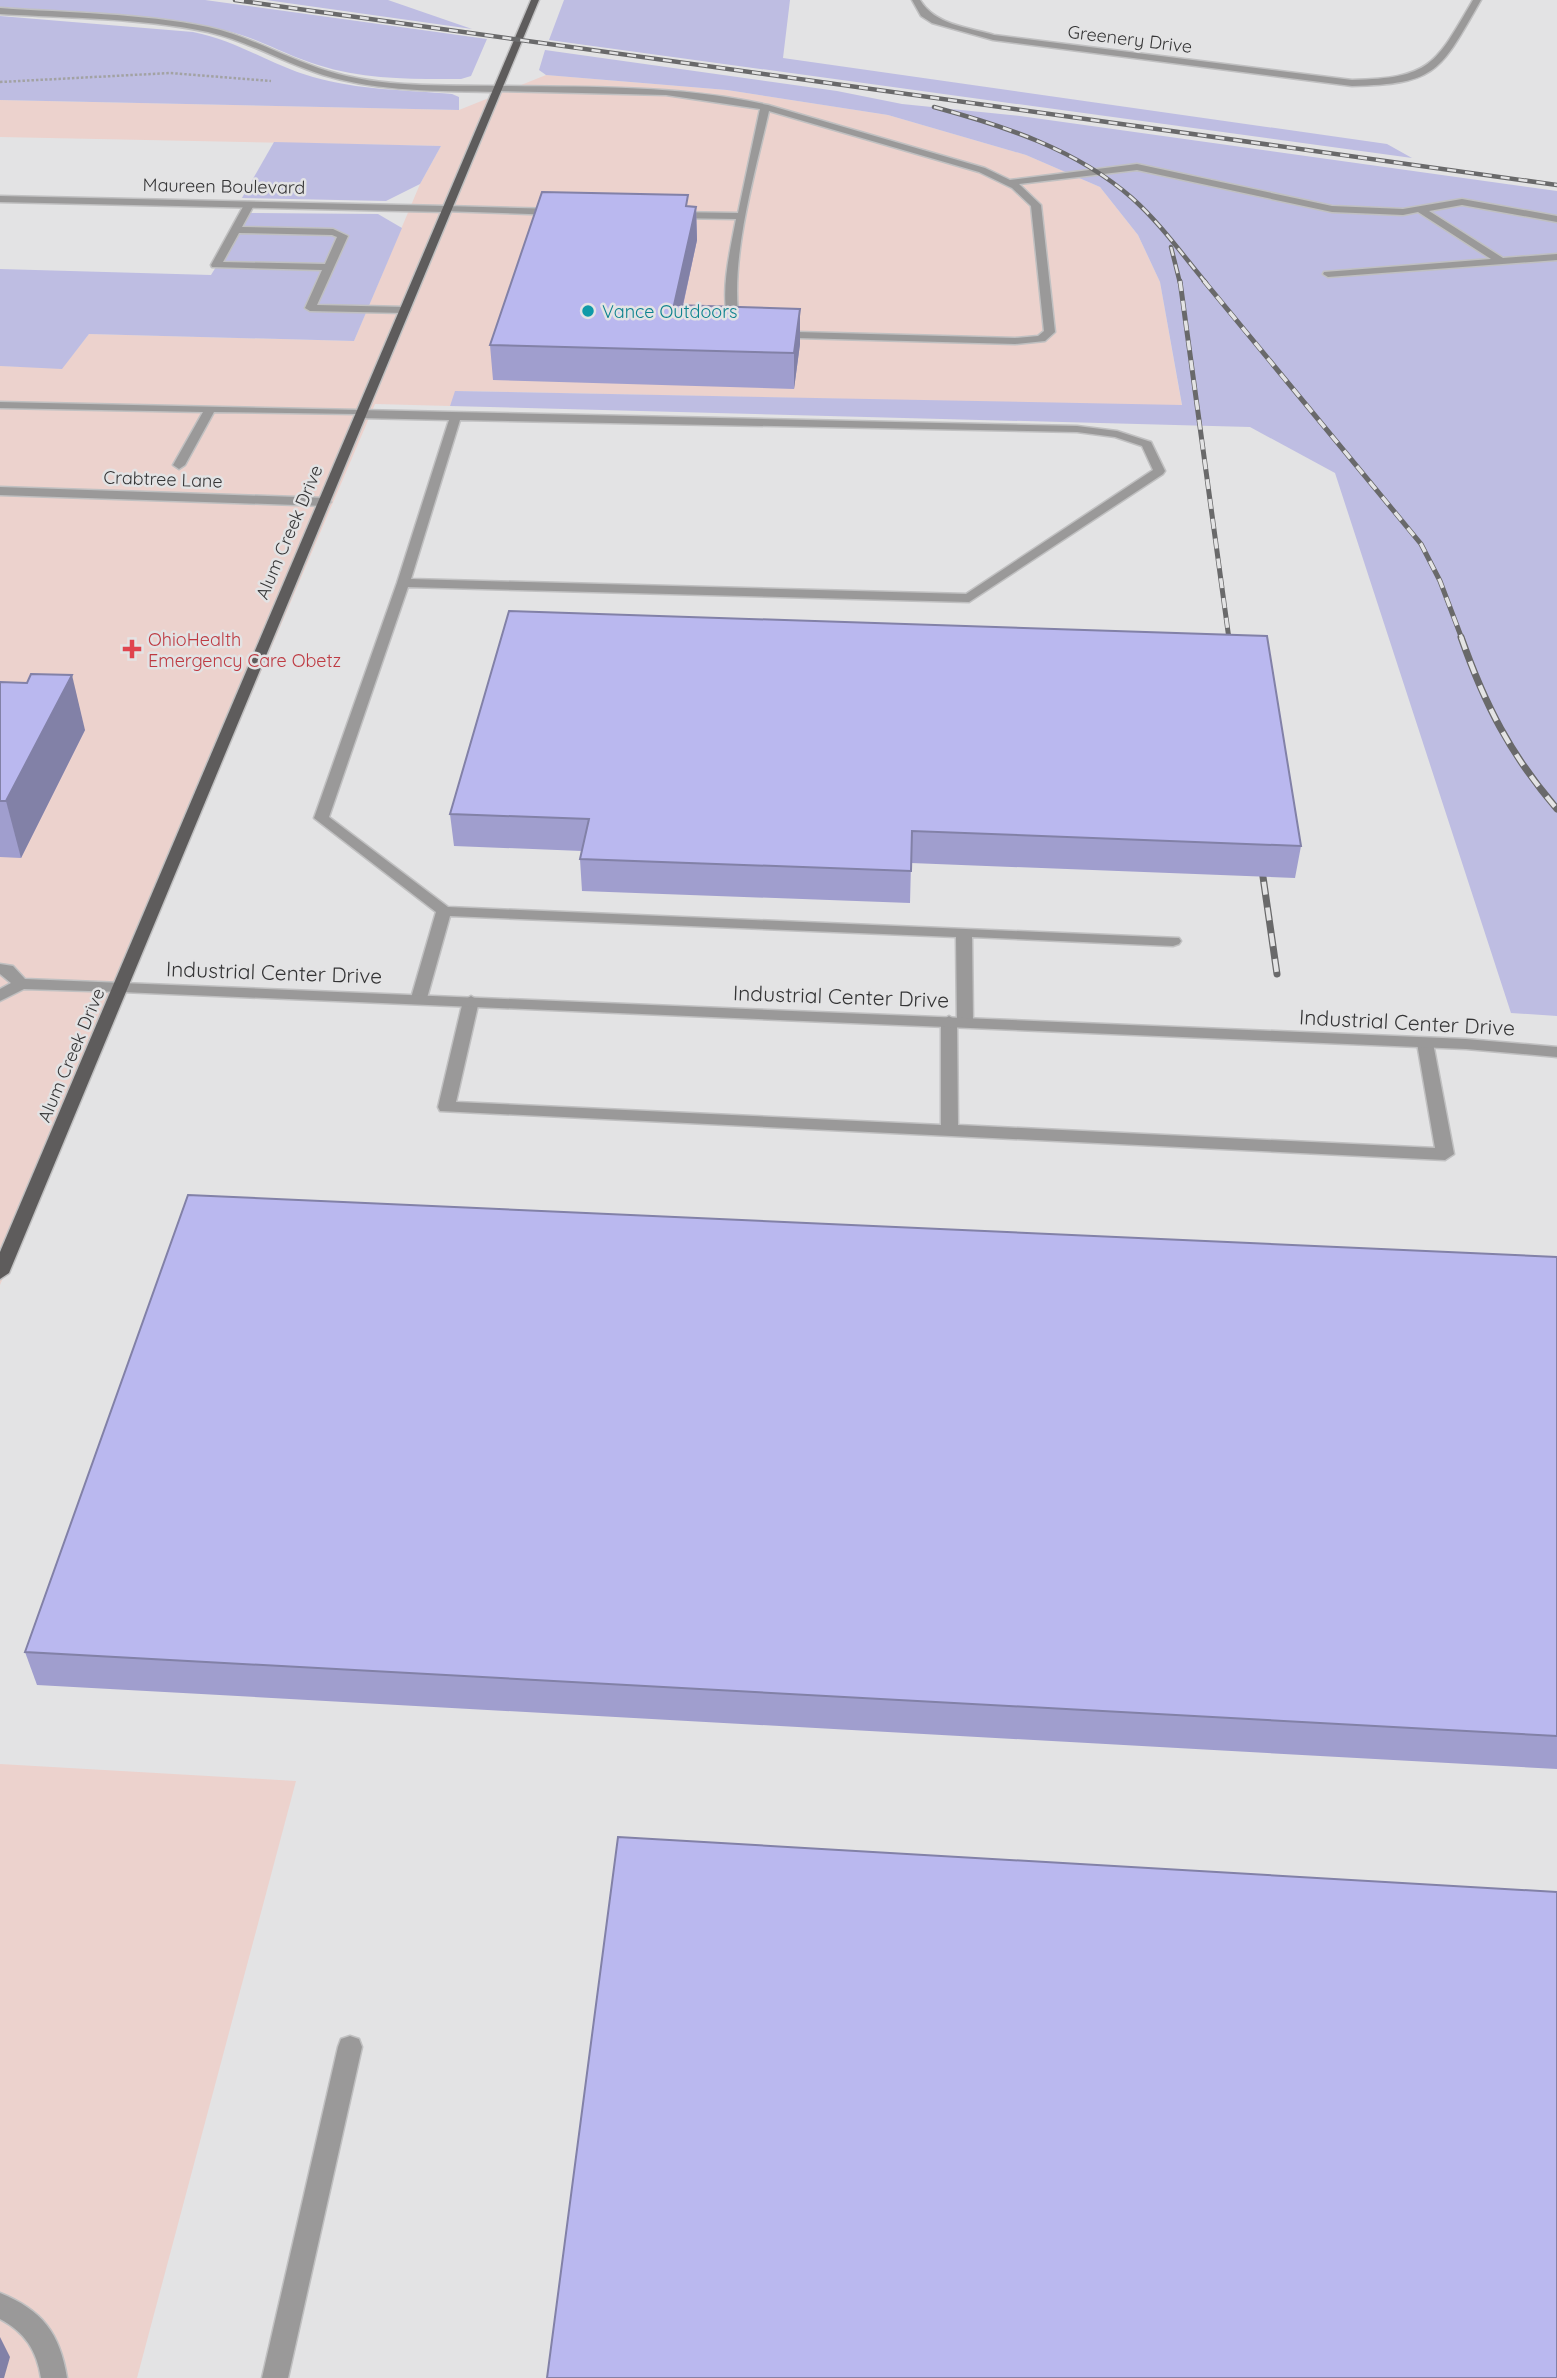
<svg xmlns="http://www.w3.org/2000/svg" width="1557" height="2378" font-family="Quicksand,sans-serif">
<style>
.commercial{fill:#ecd2cd}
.green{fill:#bebde2}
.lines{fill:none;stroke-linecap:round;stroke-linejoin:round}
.lane-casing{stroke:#c0c0c1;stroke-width:3}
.street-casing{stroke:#c0c0c1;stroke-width:3}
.primary-casing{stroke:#c0c0c1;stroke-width:3}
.path{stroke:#a2a2a3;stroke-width:2.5;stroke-dasharray:2.5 2;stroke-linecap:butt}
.lane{fill:#9a9999;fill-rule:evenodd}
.street{fill:#9a9999;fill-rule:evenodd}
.primary{fill:#5e5c5c;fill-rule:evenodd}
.rail-far2-casing{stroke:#69696a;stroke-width:4.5}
.rail-far1-casing{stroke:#69696a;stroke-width:5}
.rail-casing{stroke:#69696a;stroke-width:7}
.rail-far2{stroke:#e3e3e4;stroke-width:2.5;stroke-dasharray:9;stroke-linecap:butt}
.rail-far1{stroke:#e3e3e4;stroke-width:3.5;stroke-dasharray:10;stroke-linecap:butt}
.rail{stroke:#e3e3e4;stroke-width:4.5;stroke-dasharray:13;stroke-linecap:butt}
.wall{fill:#a09ece}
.shaded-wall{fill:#8281a7}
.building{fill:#bab8ef;stroke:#8281a7;stroke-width:2}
.culture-dot{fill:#0f9aa8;stroke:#e3e3e4;stroke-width:2.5}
.health-dot{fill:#e0444e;stroke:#e3e3e4;stroke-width:2.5}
.labels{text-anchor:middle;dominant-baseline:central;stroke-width:5;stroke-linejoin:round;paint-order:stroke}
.far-street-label{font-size:18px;fill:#353536;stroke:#e3e3e4}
.far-culture-label{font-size:18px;fill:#0d838f;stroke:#e3e3e4;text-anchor:start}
.far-health-label{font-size:18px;fill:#be3a42;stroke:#e3e3e4;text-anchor:start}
.street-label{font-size:21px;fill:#353536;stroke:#e3e3e4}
</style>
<rect width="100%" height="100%" fill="#e3e3e4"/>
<g class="commercial">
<polygon points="546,75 727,90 888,115 1026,155 1100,187 1138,235 1160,282 1182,406 456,391 450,406 375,404 0,1285 0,366 62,368 89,334 354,341 420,184 441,146 0,137 0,100 459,110"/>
<polygon points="0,1764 296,1781 137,2378 0,2378"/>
</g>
<g class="green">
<path d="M0 0H205L487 39 471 76 461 79C412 79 365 80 318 65 285 55 257 37 223 30 150 14 74 13 0 7Z"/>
<polygon points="266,0 388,0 472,29"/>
<polygon points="564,0 790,0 783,58 1387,144 1412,158 549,40"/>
<path d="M0 16 193 32C239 41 270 65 313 77 358 90 406 90 452 94L459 97V110L0 100Z"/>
<polygon points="545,50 837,91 902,104 1020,116 1557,191 1557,1016 1511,1013 1335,473 1250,427 450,406 455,391 1182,405 1160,282 1138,235 1100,187 1026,155 888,115 727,90 546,75 539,70"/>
<polygon points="274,142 441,146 420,184 386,201 242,198"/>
<polygon points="249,213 378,214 402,228 354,341 89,334 62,369 0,366 0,269 211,275"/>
</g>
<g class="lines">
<defs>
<g id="lane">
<path d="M498 86C589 87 679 85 768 105L985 168 1010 180 1137 164 1332 206 1403 209 1462 199 1557 216V222L1462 205 1429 211 1503 258 1557 254V260L1328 277 1323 274 1324 272 1491 259 1418 212 1403 215 1332 212 1137 170 1019 184 1041 205 1055 332 1045 341 1015 344 758 337 731 330C718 298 730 252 736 219L672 218 667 215 672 212 738 213 760 109 666 95 495 91ZM769 111 979 172 1012 188 1031 206 1044 331 1038 336 1015 338 758 331 740 326C728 264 755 173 769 111Z"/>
<path d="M249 202 254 205 242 227 333 229 348 236 317 305 405 307 410 310 405 313 310 311 305 308 322 270 212 267 211 265 244 205ZM239 233 332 235 337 237 325 264 223 262Z"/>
<polygon points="446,206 557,209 562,212 557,215 443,211 443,207"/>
<path d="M0 402 1077 426 1117 431 1151 442 1165 471 1163 474 969 602 408 587 329 817 448 907 1179 938 1181 941 1179 944 1173 946 972 937 973 1022 965 1027 957 1022 958 1125 1435 1148 1417 1043 1425 1038 1433 1043 1454 1154 1445 1160 440 1111 438 1107 463 1001 471 996 479 1001 456 1102 941 1125V1021L949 1016 957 1021 956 937 450 916 427 998 425 1002H413L411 998 436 912 314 818 397 583 449 420 361 418 356 414 214 412 185 465 179 469 173 465 203 412 0 408ZM460 420 1077 432 1115 437 1142 446 1153 470 966 594 411 579Z"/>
<polygon points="350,2036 359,2039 362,2047 288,2378 262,2378 338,2047 341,2039"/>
<path d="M0 2293C42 2310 60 2333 67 2378H41C37 2351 25 2332 0 2319Z"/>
</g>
<g id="street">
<path d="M912 0H920C935 25 967 27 994 35L1352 80C1431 78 1435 65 1473 0H1481C1440 71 1438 84 1352 86L993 40 932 23 921 16Z"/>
<path d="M0 8C69 13 140 13 208 27 250 36 287 59 328 71 382 88 442 85 498 86L502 89 498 92C440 91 379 92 323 75 284 63 248 41 208 32 140 18 69 18 0 14Z"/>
<polygon points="0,196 446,206 451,209 446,212 0,202"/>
<polygon points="0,487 325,498 331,502 325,506 0,495"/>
<polygon points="0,964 13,966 25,979 1466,1039 1557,1047 1557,1057 1466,1049 122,992 24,989 0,1001 0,989 11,983 0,974"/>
</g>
<polygon id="primary" points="531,0 539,0 9,1273 0,1279 0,1252"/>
</defs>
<use href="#lane" class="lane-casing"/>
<use href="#street" class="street-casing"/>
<use href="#primary" class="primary-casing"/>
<polyline class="path" points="0,82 170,73 271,81"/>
<use href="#lane" class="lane"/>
<use href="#street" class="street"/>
<use href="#primary" class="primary"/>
<defs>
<g id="rail-far2">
<polyline points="235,0 1557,185"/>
<path d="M934 107C1004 126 1076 149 1132 198 1160 223 1182 254 1206 283"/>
<polyline points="1171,247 1180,283"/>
</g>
<g id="rail-far1">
<polyline points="1180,281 1229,639"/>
<polyline points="1204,281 1421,544 1440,581 1462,639"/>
</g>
<g id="rail">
<polyline points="1229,637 1231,655"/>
<path d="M1461 637C1485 705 1510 754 1557 809"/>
<polyline points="1260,856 1277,974"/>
</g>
</defs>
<use href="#rail-far2" class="rail-far2-casing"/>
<use href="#rail-far1" class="rail-far1-casing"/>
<use href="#rail" class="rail-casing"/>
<use href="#rail-far2" class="rail-far2"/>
<use href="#rail-far1" class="rail-far1"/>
<use href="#rail" class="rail"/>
</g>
<g class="wall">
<polygon points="696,207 697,240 683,306 800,309 800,344 794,389 493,380 490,345"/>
<polygon points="0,682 85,730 21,858 0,857"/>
<polygon points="450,814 1301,846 1295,878 911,863 910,903 582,891 580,859 582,851 454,846"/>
<polygon points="1557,1257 1557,1769 37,1685 25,1652"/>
</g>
<g class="shaded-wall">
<polygon points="696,207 697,240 675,341 674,305"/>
<polygon points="800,309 800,344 794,389 794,353"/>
<polygon points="72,675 85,730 21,858 6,801"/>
<polygon points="0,2337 10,2357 4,2378 0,2378"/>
</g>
<g class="building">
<polygon points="542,192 688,195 686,206 696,207 674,305 800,309 794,353 490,345"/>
<polygon points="509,611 1267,636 1301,846 912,831 911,871 580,859 589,819 450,814"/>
<polygon points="31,674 72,675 6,801 0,801 0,682 27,683"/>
<polygon points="188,1195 1557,1257 1557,1736 25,1652"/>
<polygon points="618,1837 1557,1892 1557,2378 547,2378"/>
</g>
<circle class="culture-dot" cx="588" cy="311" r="7"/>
<path class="health-dot" d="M128.5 638.5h7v7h7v7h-7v7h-7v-7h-7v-7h7z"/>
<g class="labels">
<g class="far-street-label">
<text transform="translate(1130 39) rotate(7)">Greenery Drive</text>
<text transform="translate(224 186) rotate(1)">Maureen Boulevard</text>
<text transform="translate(163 479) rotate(2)">Crabtree Lane</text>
<text transform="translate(289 532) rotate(-67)">Alum Creek Drive</text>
<text transform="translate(71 1055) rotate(-67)">Alum Creek Drive</text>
</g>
<g class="far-culture-label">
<text x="602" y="311">Vance Outdoors</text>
</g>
<g class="far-health-label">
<text x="148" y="639">OhioHealth<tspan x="148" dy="21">Emergency Care Obetz</tspan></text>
</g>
<g class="street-label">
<text transform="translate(274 972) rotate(2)">Industrial Center Drive</text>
<text transform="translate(841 996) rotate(2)">Industrial Center Drive</text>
<text transform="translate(1407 1022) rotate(3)">Industrial Center Drive</text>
</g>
</g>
</svg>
